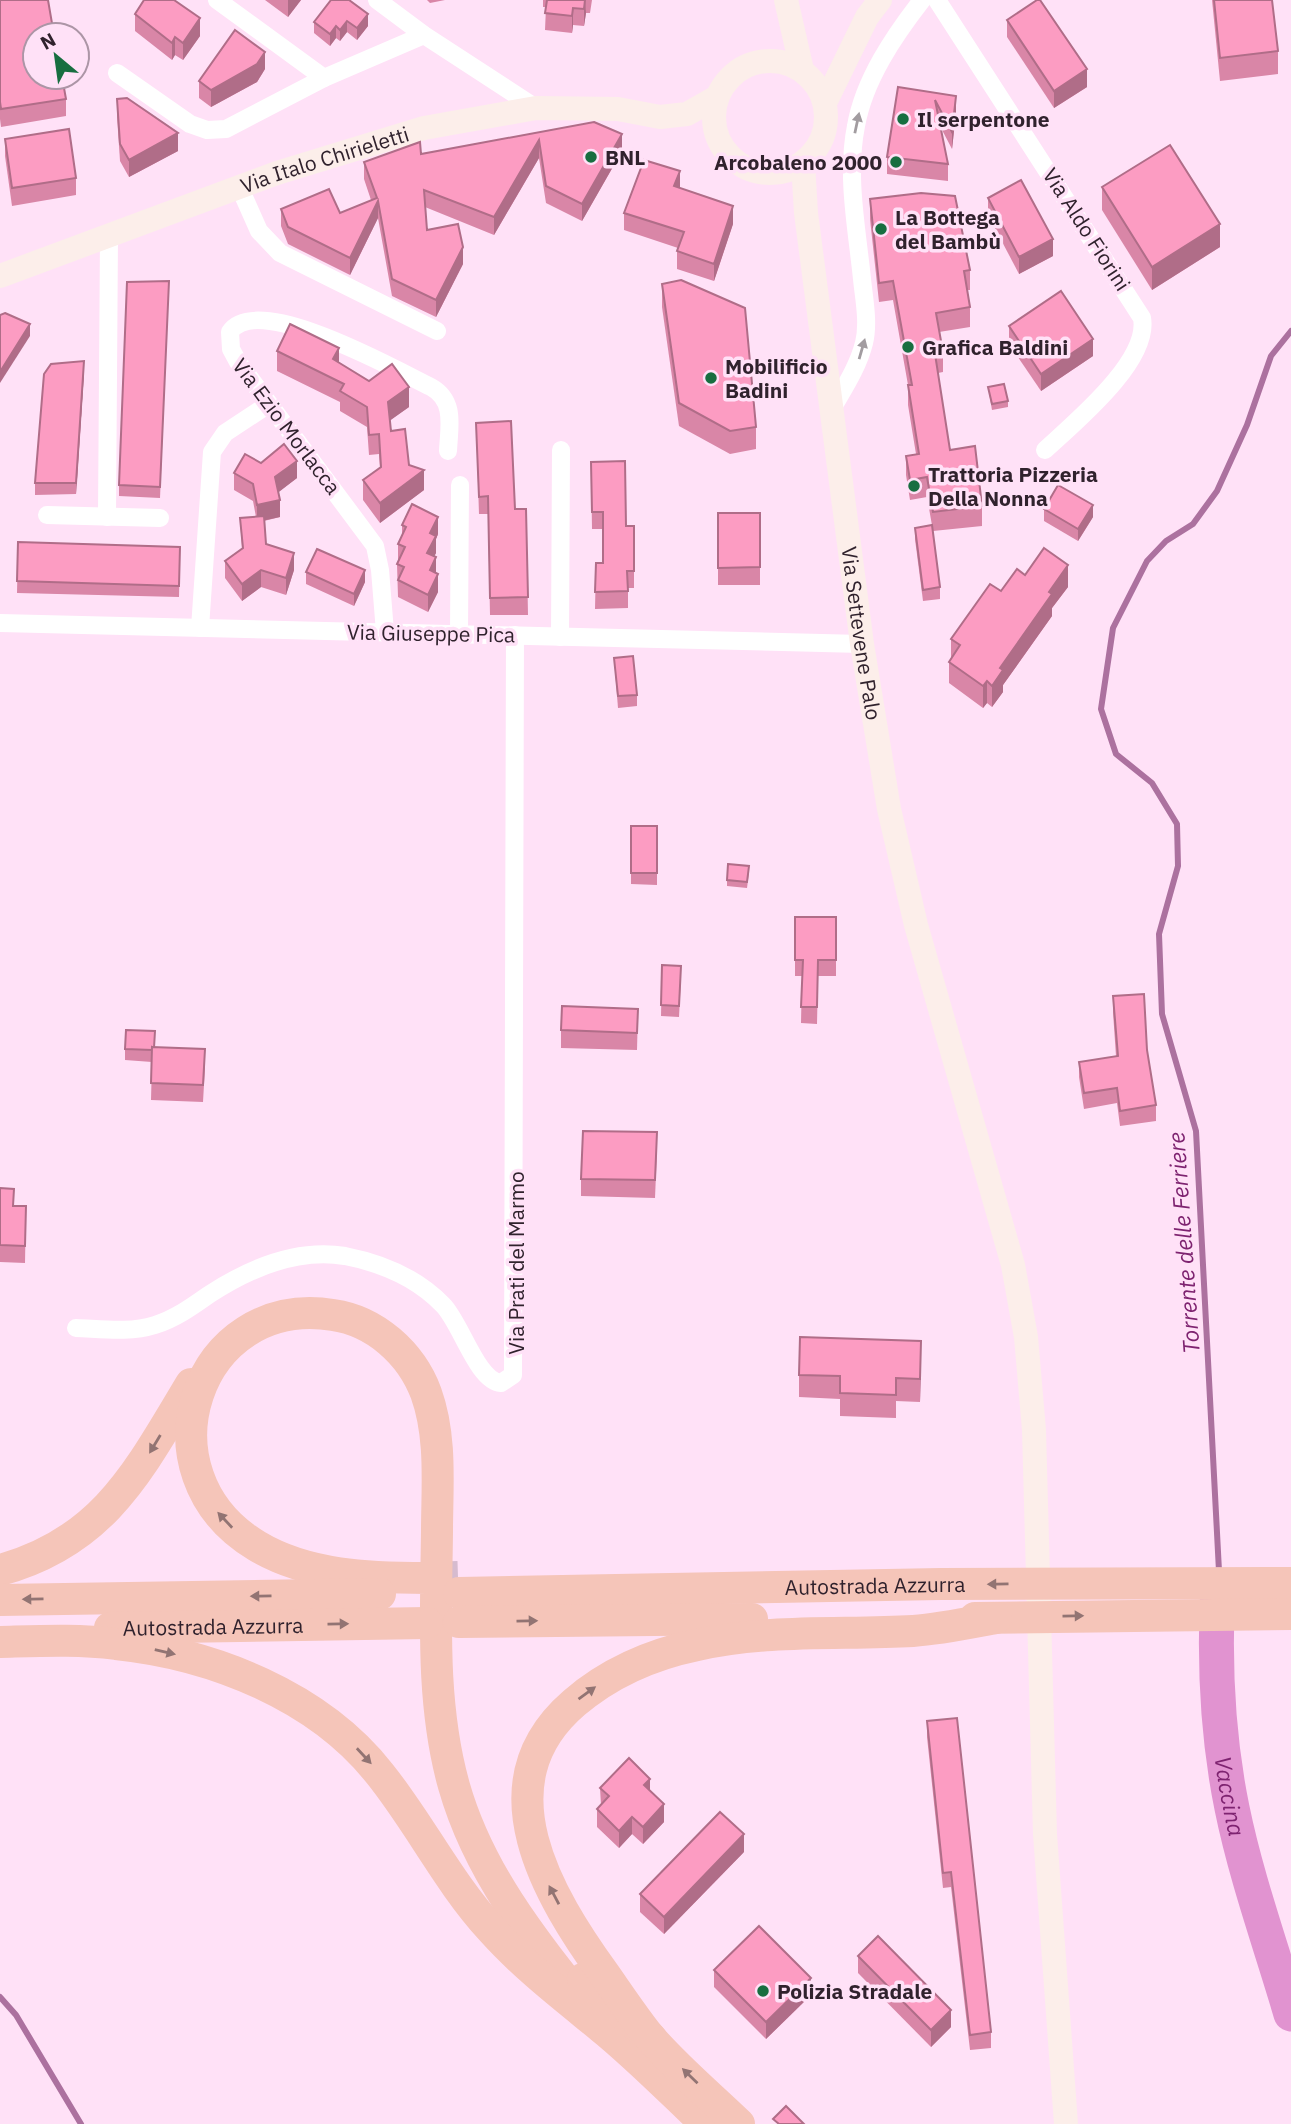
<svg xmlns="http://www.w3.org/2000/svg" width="1291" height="2124" font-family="'IBM Plex Sans',sans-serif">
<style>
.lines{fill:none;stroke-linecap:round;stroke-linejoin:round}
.stream{stroke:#ac719f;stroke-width:6}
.river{stroke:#e193d0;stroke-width:35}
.highway-tunnel{stroke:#d6bbcf;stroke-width:32;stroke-dasharray:32 16;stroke-linecap:butt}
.street{stroke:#fff;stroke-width:18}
.secondary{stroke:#fceeea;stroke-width:24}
.highway{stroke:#f5c5b9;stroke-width:32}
.wall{fill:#d986a7}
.shaded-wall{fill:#b06d88}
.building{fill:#fc9cc2;stroke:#b06d88;stroke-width:2}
.oneway{fill:#a29ca0}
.oneway2{fill:#927473}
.poi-dot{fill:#186e40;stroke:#ffe1f7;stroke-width:2.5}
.labels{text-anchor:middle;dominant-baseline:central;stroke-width:7;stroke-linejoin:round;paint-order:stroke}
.poi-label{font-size:21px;font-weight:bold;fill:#30222d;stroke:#ffe1f7;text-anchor:start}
.street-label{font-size:21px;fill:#30222d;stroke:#ffe1f7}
.water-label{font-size:23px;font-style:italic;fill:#7e2370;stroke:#ffe1f7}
</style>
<rect width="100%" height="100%" fill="#ffe1f7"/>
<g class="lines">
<g class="stream">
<polyline points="1219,1571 1196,1131 1162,1014 1159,934 1178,866 1177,824 1152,783 1116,754 1101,709 1113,628 1147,561 1166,541 1193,524 1217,491 1247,425 1271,356 1291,331"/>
<polyline points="0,1997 16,2015 81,2124"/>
</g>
<path class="river" id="s1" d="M1218 1585C1214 1659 1217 1735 1232 1808 1246 1877 1271 1946 1291 2014"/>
<polyline class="highway-tunnel" points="426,1578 459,1577"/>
<g class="street">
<polyline points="217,0 324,78"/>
<polyline points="377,0 424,35 536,108"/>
<path d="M937 0 1142 318C1150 361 1074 423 1045 450"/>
<polyline points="117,73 190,124 207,130 226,129 324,78 424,35"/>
<polyline points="239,186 259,231 280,253 437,331"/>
<path d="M832 409C844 388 858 367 864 343 869 323 864 299 862 279 857 229 846 176 856 126 864 80 894 36 922 0"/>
<polyline points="47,515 160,518"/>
<polyline points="107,517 109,235"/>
<polyline points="0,623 862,644"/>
<polyline points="200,628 212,452 225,433 269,404"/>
<path d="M385 632 380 570 375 546 238 362 231 349 230 332C257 291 398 371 431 387 456 401 449 427 448 451"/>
<polyline points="459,634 460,485"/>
<polyline points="560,637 561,450"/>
<path d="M76 1328C102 1329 130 1333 155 1325 175 1319 193 1306 210 1294 250 1268 296 1248 345 1256 381 1263 417 1278 443 1305 461 1323 477 1381 501 1383L513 1375 515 635"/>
</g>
<g class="secondary">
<polyline points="786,0 802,70"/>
<circle cx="770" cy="117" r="56"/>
<polyline points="825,103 867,17 880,0"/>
<path id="s2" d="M803 163 806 213 862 644 889 809 916 925 1013 1265 1026 1337 1034 1430 1045 1834 1066 2124"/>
<path id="s3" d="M0 276 277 173 424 128 536 108 618 109 660 117 687 114 717 97"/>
</g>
<g class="highway">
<path d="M0 1570C104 1542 139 1470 191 1384"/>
<path d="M426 1578C370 1578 307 1576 257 1546 135 1473 196 1293 333 1315 375 1321 411 1353 426 1393 442 1437 437 1487 437 1532 436 1616 431 1705 454 1786 481 1881 544 1953 604 2029"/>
<path id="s4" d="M459 1593 941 1584 1291 1583"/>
<polyline points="0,1600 380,1594"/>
<polyline points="975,1618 1291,1614"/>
<polyline points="459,1622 752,1619"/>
<path id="s5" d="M110 1628 427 1623"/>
<path d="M0 1642C39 1641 78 1639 116 1644 213 1654 319 1696 380 1774 420 1824 448 1882 491 1929 524 1966 563 1996 601 2027 638 2057 672 2092 706 2124"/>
<polyline points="583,1979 651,2038"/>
<path d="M739 2124C709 2095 675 2067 648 2035 633 2016 619 1995 605 1975 548 1896 480 1784 574 1703 609 1673 653 1654 697 1645 769 1629 841 1635 913 1631 941 1629 969 1623 996 1618"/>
</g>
</g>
<g class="wall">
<polygon points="0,0 66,99 66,116 1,127 0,119"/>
<polygon points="265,0 301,0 288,17"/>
<polygon points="331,0 368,26 357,40 347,32 340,41 336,38 330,46 314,33 314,22"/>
<polygon points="427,0 445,0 430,3"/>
<polygon points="543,0 592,0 590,13 586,13 584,26 573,25 572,33 545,30 546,7 543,7"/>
<polygon points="1212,0 1272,0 1278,51 1278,74 1220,81"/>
<polygon points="135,14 200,36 183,60 175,55 172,60 135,31"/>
<polygon points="1007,20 1087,87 1054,108 1007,37"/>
<polygon points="265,69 257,82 211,107 199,98 199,81"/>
<polygon points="898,87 956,96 956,113 952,149 941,128 948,164 948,181 887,174 887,157"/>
<polygon points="117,99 178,151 129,177 120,161 117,116"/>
<polygon points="594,122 622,151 582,221 546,203 539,158 494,235 425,207 427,230 463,264 436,317 392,296 378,218 350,275 288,244 281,226 281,209 340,213 371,200 364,179 364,162 421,154"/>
<polygon points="5,139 76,178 76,195 12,206 5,156"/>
<polygon points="1102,187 1220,247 1152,290 1102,210"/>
<polygon points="680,188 733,224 714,281 677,269 677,251 678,248 624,230 624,213"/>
<polygon points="988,198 1053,256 1019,274 988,215"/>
<polygon points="870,199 970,270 970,290 967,290 970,307 970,327 939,332 943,352 943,372 938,373 950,450 982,506 982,526 933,531 927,497 910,500 906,475 906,456 916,454 908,405 908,385 893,300 879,302 870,219"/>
<polygon points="169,281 160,498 119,496 119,485"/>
<polygon points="662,284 756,427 756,449 730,454 679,426 662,307"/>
<polygon points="1009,326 1093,356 1041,391 1009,344"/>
<polygon points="277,351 339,363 409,407 390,420 391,431 424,490 380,523 363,500 363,480 380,468 379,454 369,455 367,427 340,411 340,402 277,371"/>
<polygon points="84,373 76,494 35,495 35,483"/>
<polygon points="988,387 1008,401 1008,407 992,410"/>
<polygon points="476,423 515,509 526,509 528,615 490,615 488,514 479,514"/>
<polygon points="591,462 626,526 634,526 634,588 628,588 628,608 595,609 596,563 603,563 603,529 592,529"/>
<polygon points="261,463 297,478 278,492 280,517 264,521 266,544 294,570 286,595 261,587 242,601 225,578 225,561 242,549 240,518 256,517 253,501 234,490 234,473"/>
<polygon points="1044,509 1093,517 1078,541 1044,521"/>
<rect x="718" y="513" width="42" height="72"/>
<polygon points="402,525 438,534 436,539 436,553 434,556 438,592 428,612 398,597 397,564 398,561 398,544 402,537"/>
<polygon points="915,528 940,587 940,599 923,601 915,539"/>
<polygon points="18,542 180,547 179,597 17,593"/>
<polygon points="306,572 365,582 354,606 306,584"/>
<polygon points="1025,575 1068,587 1052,608 1052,616 1003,685 1003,692 992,707 987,703 983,708 949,683 949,662 951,658 951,639 1001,591"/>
<polygon points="614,658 637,695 637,706 618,708"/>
<polygon points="631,826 657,826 657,885 631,884"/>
<polygon points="749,872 747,888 727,886 727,880"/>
<polygon points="795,917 836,917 836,976 818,976 817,1024 801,1023 802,976 795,976"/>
<polygon points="662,965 681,977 679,1017 661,1016"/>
<polygon points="1113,996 1147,1050 1156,1105 1156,1121 1120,1126 1117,1103 1084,1109 1079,1077 1079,1062 1116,1056 1113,1012"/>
<polygon points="638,1009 637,1050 561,1048 561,1030"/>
<polygon points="154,1048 205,1067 203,1102 151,1100 152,1062 125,1060 125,1049"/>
<polygon points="657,1150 655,1198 581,1196 581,1179"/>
<polygon points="0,1188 14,1206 26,1206 25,1263 0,1262"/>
<polygon points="921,1364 920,1402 896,1401 896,1418 840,1416 840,1399 799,1397 799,1375"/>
<polygon points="927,1721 991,2032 991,2048 970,2050 951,1887 943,1888 927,1737"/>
<polygon points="600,1788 650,1791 664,1822 643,1844 632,1834 619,1848 597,1827 597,1809 601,1805"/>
<polygon points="744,1852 664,1934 640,1912 640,1894"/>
<polygon points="858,1956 951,2027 931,2047 858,1973"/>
<polygon points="714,1970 811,1995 766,2039 714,1987"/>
</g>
<g class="shaded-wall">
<polygon points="288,0 301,0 288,17"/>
<polygon points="585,0 586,13 584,26 584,9"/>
<polygon points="573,8 573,25 572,33 572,16"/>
<polygon points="368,14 368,26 357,40 357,28"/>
<polygon points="200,18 200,36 183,60 183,43"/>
<polygon points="347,21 347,32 340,41 340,30"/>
<polygon points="336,26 336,38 330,46 330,34"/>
<polygon points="175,37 175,55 172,60 172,43"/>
<polygon points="265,52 265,69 257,82 211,107 211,90"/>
<polygon points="1087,69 1087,87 1054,108 1054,91"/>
<polygon points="956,96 956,113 952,149 952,132"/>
<polygon points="178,133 178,151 129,177 129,160"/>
<polygon points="622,134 622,151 582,221 582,204"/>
<polygon points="539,140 539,158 494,235 494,217"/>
<polygon points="680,171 680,189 674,186"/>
<polygon points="378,201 378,218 350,275 350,258"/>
<polygon points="733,206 733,224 714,281 714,264"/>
<polygon points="1220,224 1220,247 1152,290 1152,267"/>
<polygon points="1053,239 1053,256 1019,274 1019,257"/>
<polygon points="463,247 463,264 436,317 436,300"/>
<polygon points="30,324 30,336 0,383 0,372"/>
<polygon points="1093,339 1093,356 1041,391 1041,374"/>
<polygon points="339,348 339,368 333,379 333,359"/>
<polygon points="84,361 84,373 76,494 76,483"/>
<polygon points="409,387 409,407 388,422 388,402"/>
<polygon points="297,461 297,478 275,495 275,477"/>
<polygon points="424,470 424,490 380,523 380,503"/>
<polygon points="280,500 280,517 257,522 257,505"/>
<polygon points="1093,505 1093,517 1078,541 1078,529"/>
<polygon points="438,517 438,534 436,539 436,553 427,571 427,553 430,533"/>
<polygon points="294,553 294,570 286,595 286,578"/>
<polygon points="436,557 436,575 430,570"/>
<polygon points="1068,565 1068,587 1052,608 1052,616 1003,685 1003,692 992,707 992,686 1000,668 1049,592"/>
<polygon points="261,570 261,587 242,601 242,584"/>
<polygon points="365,570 365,582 354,606 354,594"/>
<polygon points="438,574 438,592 428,612 428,595"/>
<polygon points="987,681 987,703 983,708 983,686"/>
<polygon points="921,1341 921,1364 920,1402 920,1379"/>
<polygon points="650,1779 650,1796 644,1785"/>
<polygon points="664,1804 664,1822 643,1844 643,1827"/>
<polygon points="632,1817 632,1834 619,1848 619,1831"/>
<polygon points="744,1834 744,1852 664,1934 664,1917"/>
<polygon points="811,1978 811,1995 766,2039 766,2022"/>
<polygon points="951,2010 951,2027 931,2047 931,2030"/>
</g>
<g class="building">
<polygon points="0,0 48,0 54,35 35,35 35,77 62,77 66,99 1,109 0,102"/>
<polygon points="144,0 174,0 200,18 183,43 175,37 172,43 135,14"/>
<polygon points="331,0 349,0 368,14 357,28 347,21 340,30 336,26 330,34 314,22"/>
<polygon points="547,0 585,0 584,9 573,8 572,16 545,13"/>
<polygon points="1037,0 1040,0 1087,69 1054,91 1007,20"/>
<polygon points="1214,0 1272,0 1278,51 1220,58"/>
<polygon points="235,30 265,52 257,64 211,90 199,81"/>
<polygon points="898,87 956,96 952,132 935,100 948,164 887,157"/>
<polygon points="127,98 178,133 129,160 120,144 117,99"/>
<polygon points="594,122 622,134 582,204 546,186 539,140 494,217 424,190 427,230 458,224 463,247 436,300 392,279 378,201 350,258 288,227 281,209 329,189 340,213 377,198 364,162 420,142 421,154"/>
<polygon points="69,129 76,178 12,188 5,139"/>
<polygon points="1170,145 1220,224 1152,267 1102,187"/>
<polygon points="644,160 680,171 674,186 733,206 714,264 677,251 684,232 624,213"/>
<polygon points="1021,180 1053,239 1019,257 988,198"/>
<polygon points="921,193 955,196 970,270 964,271 970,307 936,313 943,352 935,354 950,450 975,446 982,506 933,512 927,477 910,480 906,456 919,454 908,385 912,385 893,281 879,283 870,199"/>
<polygon points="681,280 745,308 756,427 730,431 679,403 662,284"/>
<polygon points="169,281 160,487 119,485 127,282"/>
<polygon points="1061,291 1093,339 1041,374 1009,326"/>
<polygon points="5,313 30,324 0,372 0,315"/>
<polygon points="290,324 339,348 333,359 369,381 392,364 409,387 388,402 391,431 405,429 409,465 424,470 380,503 363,480 381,467 379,434 369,435 367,407 340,391 344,384 277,351"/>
<polygon points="84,361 76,483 35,483 44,374 51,364"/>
<polygon points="1004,384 1008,401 992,404 988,387"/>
<polygon points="511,421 515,509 526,509 528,597 490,598 488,496 479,497 476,423"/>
<polygon points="284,444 297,461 275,477 280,500 257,505 253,484 234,473 245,454 261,463"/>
<polygon points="625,461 626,526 634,526 634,571 627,571 628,591 595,592 596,563 603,563 603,512 592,512 591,462"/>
<polygon points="1058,485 1093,505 1078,529 1044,509"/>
<polygon points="412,504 438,517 430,533 436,536 427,553 436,557 430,570 438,574 428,595 398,580 404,567 397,564 405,547 398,544 406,527 402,525"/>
<polygon points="718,513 760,513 760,567 718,568"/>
<polygon points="264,516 266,544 294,553 286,578 261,570 242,584 225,561 243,548 240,518"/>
<polygon points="932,525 940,587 923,590 915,528"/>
<polygon points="18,542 180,547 179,586 17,581"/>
<polygon points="1044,548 1068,565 1049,592 1052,594 1000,668 1003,670 992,686 987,681 983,686 949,662 960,645 951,639 990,584 1001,591 1017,569 1025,575"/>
<polygon points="317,549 365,570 354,594 306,572"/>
<polygon points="633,656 637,695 618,696 614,658"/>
<rect x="631" y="826" width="26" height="47"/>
<polygon points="728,864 749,866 747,882 727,880"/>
<polygon points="795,917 836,917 836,960 818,960 817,1007 801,1007 803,960 795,960"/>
<polygon points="662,965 681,966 679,1006 661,1005"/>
<polygon points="1144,994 1147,1050 1156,1105 1120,1111 1117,1088 1084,1093 1079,1062 1118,1056 1113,996"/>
<polygon points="562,1006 638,1009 637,1033 561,1030"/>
<polygon points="126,1030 155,1031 154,1048 152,1047 152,1050 125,1049"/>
<polygon points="152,1047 205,1049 203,1085 151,1083"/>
<polygon points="583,1131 657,1132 655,1180 581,1179"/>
<polygon points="0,1188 14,1189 13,1206 26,1206 25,1246 0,1245"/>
<polygon points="800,1337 921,1341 920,1379 896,1378 896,1395 840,1393 840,1376 799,1375"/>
<polygon points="957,1718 991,2032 970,2035 951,1872 943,1873 927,1721"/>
<polygon points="629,1758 650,1779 644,1785 664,1804 643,1827 632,1817 619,1831 597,1809 609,1796 600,1788"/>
<polygon points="720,1812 744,1834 664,1917 640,1894"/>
<polygon points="759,1926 811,1978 766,2022 714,1970"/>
<polygon points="878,1936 951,2010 931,2030 858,1956"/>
<polygon points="786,2106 804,2124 779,2124 773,2119"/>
</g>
<defs><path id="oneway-solid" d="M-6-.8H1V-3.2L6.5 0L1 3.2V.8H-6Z" transform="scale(1.75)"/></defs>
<g class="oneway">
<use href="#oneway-solid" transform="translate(857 123) rotate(-78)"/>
<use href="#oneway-solid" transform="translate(862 349) rotate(-74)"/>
</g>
<g class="oneway2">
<use href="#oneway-solid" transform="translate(155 1444) rotate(121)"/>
<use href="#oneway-solid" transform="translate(225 1520) rotate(-133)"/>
<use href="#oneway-solid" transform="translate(998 1584) rotate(179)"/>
<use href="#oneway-solid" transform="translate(261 1596) rotate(179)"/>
<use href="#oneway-solid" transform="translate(33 1599) rotate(179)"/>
<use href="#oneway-solid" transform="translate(1073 1616) rotate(-1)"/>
<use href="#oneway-solid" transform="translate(527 1621) rotate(-1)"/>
<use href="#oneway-solid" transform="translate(338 1624) rotate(-1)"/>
<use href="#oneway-solid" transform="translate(165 1652) rotate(13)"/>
<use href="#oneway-solid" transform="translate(587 1693) rotate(-36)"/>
<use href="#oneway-solid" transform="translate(364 1756) rotate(47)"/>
<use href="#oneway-solid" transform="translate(554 1895) rotate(-118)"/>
<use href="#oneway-solid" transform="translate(690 2076) rotate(-136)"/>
</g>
<g class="poi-dot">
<circle cx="903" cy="119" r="7"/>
<circle cx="591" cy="157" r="7"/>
<circle cx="896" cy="162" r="7"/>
<circle cx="881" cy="229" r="7"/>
<circle cx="908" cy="347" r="7"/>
<circle cx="711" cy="378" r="7"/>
<circle cx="914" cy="486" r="7"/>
<circle cx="763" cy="1991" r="7"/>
</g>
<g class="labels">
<g class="poi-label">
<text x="917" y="119">Il serpentone</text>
<text x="605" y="157">BNL</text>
<text x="882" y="162" text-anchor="end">Arcobaleno 2000</text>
<text x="895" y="217">La Bottega<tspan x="895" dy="24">del Bambù</tspan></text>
<text x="922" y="347">Grafica Baldini</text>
<text x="725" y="366">Mobilificio<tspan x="725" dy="24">Badini</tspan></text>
<text x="928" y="474">Trattoria Pizzeria<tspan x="928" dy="24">Della Nonna</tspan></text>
<text x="777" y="1991">Polizia Stradale</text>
</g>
<g class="street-label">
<text stroke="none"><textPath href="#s3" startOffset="345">Via Italo Chirieletti</textPath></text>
<text transform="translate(1087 229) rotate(57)">Via Aldo Fiorini</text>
<text transform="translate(287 426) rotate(53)">Via Ezio Morlacca</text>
<text transform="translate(431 633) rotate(1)">Via Giuseppe Pica</text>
<text stroke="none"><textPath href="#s2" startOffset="474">Via Settevene Palo</textPath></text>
<text transform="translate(516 1263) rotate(-90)">Via Prati del Marmo</text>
<text stroke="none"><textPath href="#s4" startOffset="416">Autostrada Azzurra</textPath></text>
<text stroke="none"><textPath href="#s5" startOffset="103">Autostrada Azzurra</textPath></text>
</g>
<g class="water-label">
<text transform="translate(1183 1243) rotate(-94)">Torrente delle Ferriere</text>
<text stroke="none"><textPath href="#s1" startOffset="212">Vaccina</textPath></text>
</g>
</g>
<g transform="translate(56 56) rotate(331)"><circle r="33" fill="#ffe1f7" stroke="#ac95a6" stroke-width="2"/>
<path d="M0-5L12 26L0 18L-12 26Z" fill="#186e40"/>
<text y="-10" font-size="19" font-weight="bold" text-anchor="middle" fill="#30222d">N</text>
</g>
</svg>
